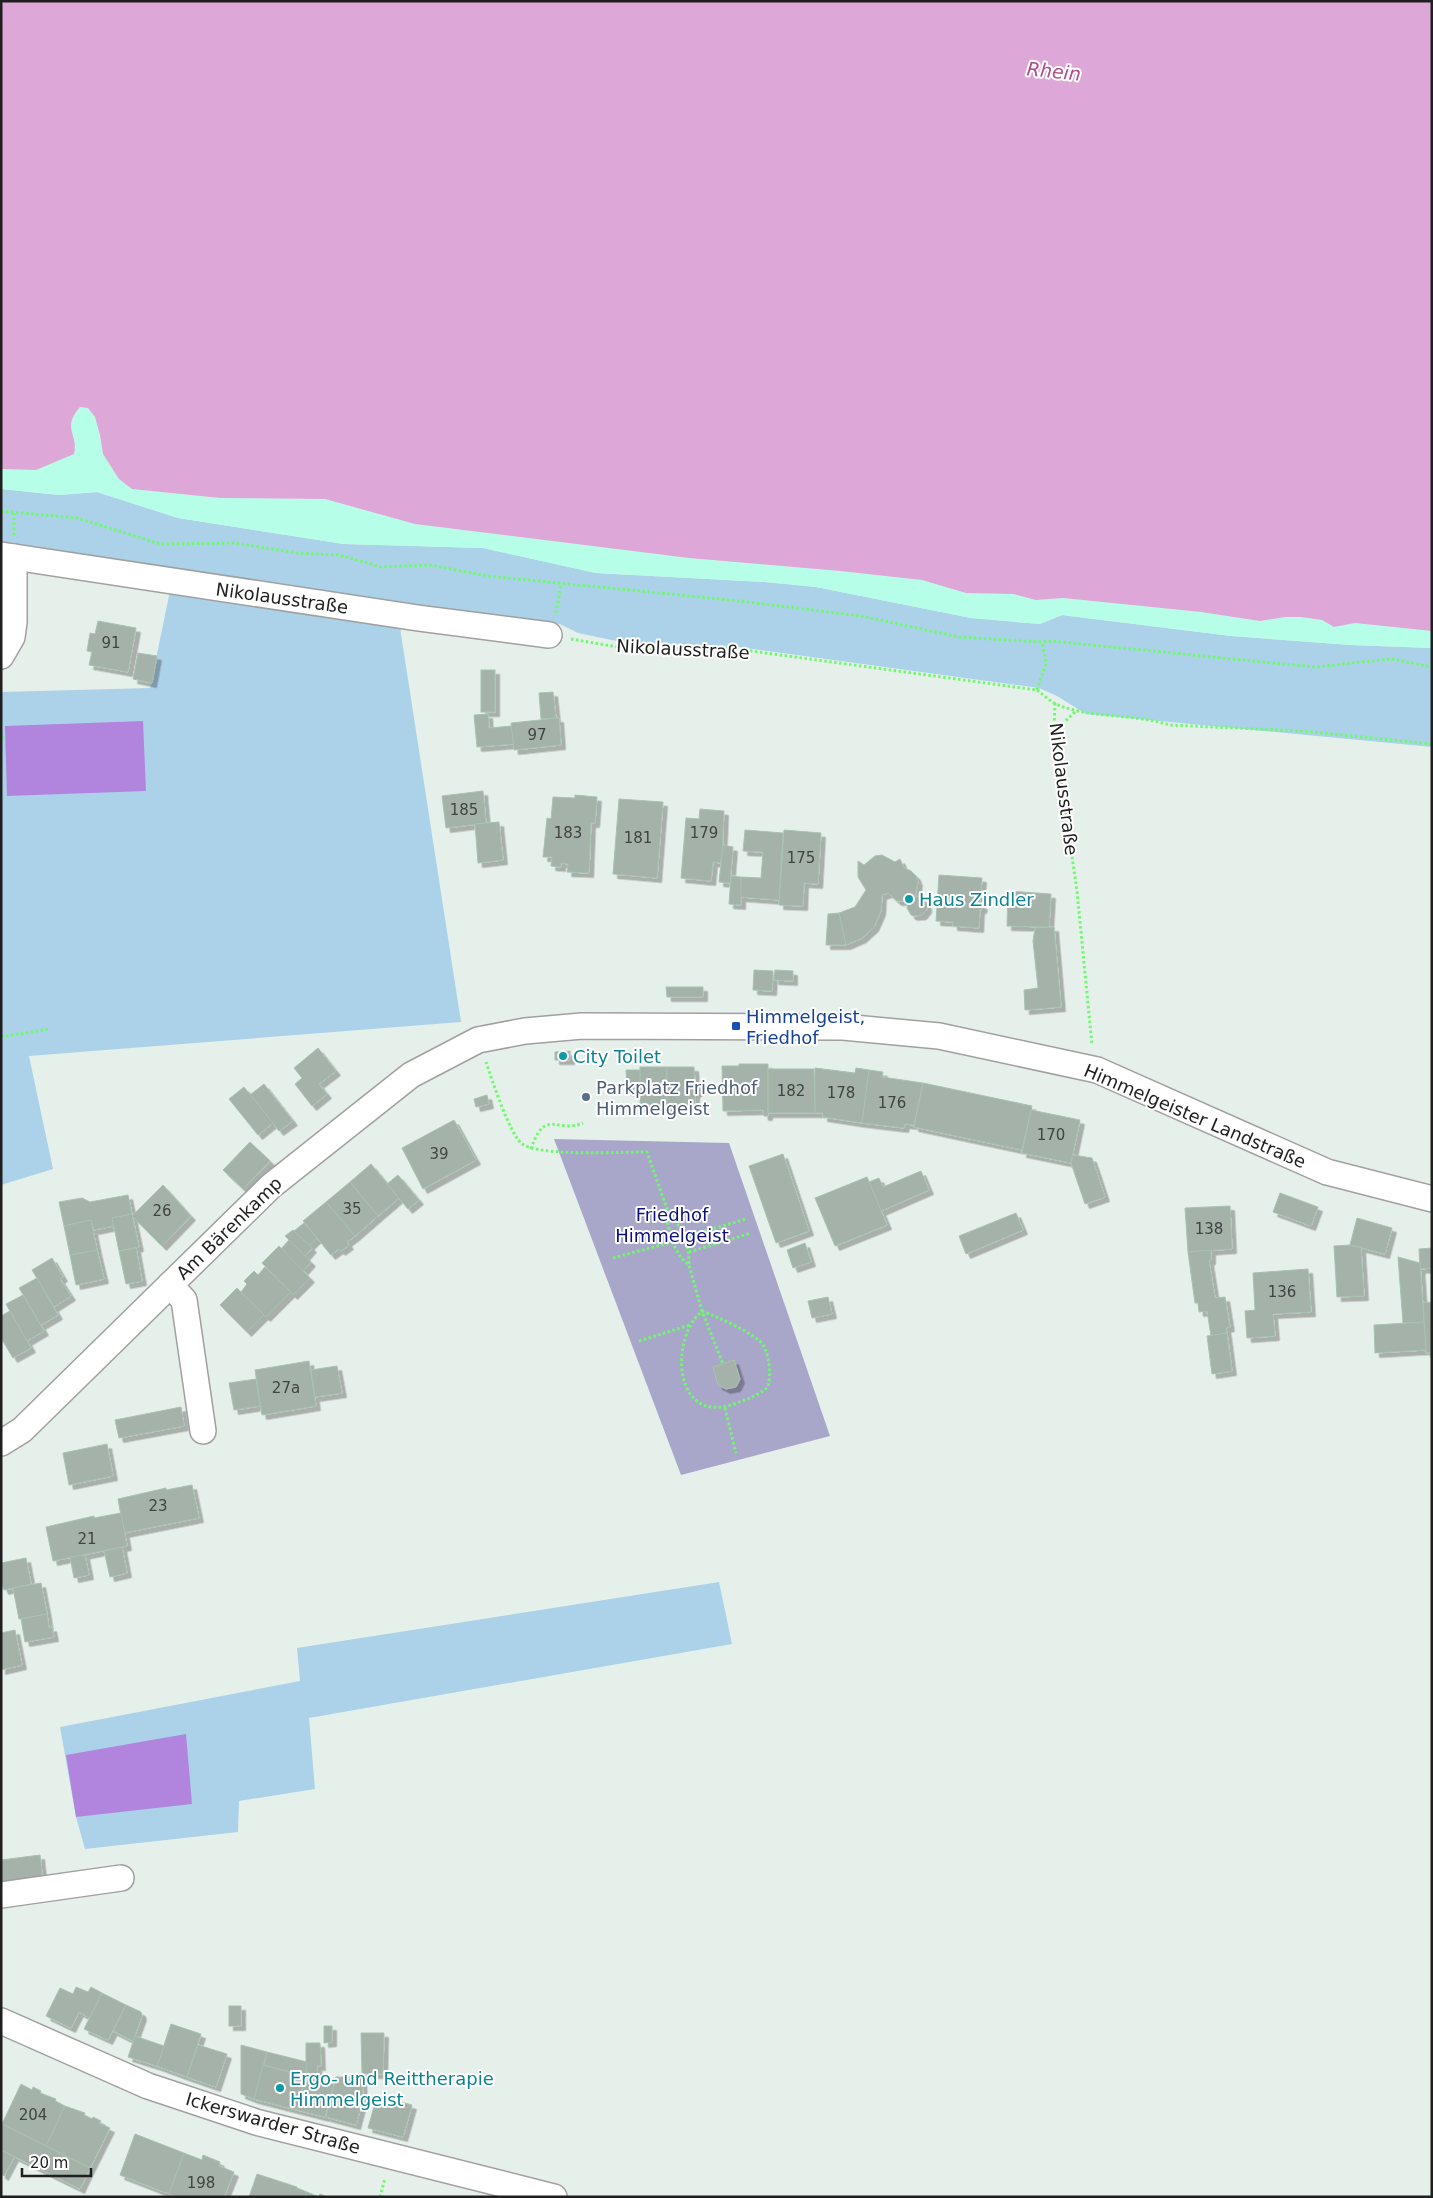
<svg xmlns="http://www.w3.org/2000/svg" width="1433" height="2198" font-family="'DejaVu Sans',sans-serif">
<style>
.grass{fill:#acd2e9}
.sand{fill:#b6fee7}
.cemetery{fill:#a8a7c9}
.pitch{fill:#b185de}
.water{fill:#dda7d7}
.building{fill:#a5b2a9;stroke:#a8c2b0;filter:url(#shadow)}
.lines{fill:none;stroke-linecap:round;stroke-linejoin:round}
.minor-casing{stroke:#a0a0a0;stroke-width:28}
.path{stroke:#70f96e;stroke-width:3;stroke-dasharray:2.5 2.5;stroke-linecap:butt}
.minor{stroke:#fff;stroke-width:25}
.culture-dot{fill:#0f9aa8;stroke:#fff;stroke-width:2}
.transit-dot{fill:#1a4fb4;stroke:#fff;stroke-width:2}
.service-dot{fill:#5c6f8a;stroke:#fff;stroke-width:2}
.labels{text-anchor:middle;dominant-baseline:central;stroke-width:4;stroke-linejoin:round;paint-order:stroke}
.number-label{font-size:15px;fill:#404442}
.street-label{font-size:18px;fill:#1f1f1f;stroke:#fff}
.culture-label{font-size:18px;fill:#0d838f;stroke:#fff;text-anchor:start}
.transit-label{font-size:18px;fill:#164399;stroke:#fff;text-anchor:start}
.service-label{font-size:18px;fill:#4e5e75;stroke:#fff;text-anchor:start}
.park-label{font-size:18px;fill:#0d107e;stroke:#fff}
.water-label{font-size:19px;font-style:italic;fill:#af4c89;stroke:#fff}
</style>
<defs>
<filter id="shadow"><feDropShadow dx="4.5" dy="4.5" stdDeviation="0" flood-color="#0004"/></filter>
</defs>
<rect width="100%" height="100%" fill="#e6f0eb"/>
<g class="grass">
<polygon points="1,489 59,495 97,492 178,518 344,544 483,548 596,573 765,582 816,587 971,618 1040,624 1062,615 1231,636 1351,645 1432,648 1432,747 1086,714 1057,696 1039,688 730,646 626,643 578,633 560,624 1,552"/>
<polygon points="171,586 399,621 461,1022 29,1056 53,1169 1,1185 1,692 150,688"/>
<polygon points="719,1582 732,1644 309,1718 315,1789 239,1801 238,1832 85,1849 76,1817 60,1727 300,1681 297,1648"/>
</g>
<path class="sand" d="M80 407 88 408 95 417 100 435 103 454 119 479 132 489 220 498 325 499 415 524 689 558 840 571 922 580 966 593 1013 594 1036 600 1063 598 1201 612 1260 621 1285 617H1301L1322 620 1334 627 1355 623 1432 631V648L1351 645 1231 636 1062 615 1040 624 971 618 816 587 765 582 596 573 483 548 344 544 178 518 97 492 59 495 1 489V469L36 470 76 448C70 430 68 422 80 407Z"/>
<polygon class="cemetery" points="554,1139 729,1143 830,1436 681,1475"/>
<g class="pitch">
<polygon points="143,721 146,791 7,796 5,726"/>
<polygon points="186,1734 192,1804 76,1817 66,1755"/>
</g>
<path class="water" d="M1 1H1432V631L1355 623 1334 627 1322 620 1301 617H1285L1260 621 1201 612 1063 598 1036 600 1013 594 966 593 922 580 840 571 689 558 415 524 325 499 220 498 132 489 119 479 103 454 100 435 95 417 88 408 80 407C61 429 79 434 74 454L36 470 1 469Z"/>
<g class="building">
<polygon points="98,621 136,628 128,672 89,665 92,652 87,651 90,633 95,634"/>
<polygon points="138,653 157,656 152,683 133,679"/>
<rect x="481" y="670" width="14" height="42"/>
<polygon points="553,692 556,718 541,719 539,693"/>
<polygon points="488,714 489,728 512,726 514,744 477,747 474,715"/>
<polygon points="559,718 561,745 514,750 511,723"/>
<polygon points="483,791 486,823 446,828 442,796"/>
<polygon points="575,795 597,797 595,823 591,823 589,873 567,872 568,864 561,863 561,867 551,866 552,857 543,857 547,818 551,819 553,797 575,798"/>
<polygon points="619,799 663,802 657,878 613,874"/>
<polygon points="700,809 724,811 722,857 720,863 713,862 711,881 681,878 686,818 699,819"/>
<polygon points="499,822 503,860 478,863 475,824"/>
<polygon points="745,830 783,833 779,900 740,897 741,877 761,878 763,852 743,851"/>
<polygon points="784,830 821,833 818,884 804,883 803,906 779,905"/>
<polygon points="723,845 733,847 730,883 719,882"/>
<polygon points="882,855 895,862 900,859 904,868 911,871 916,876 918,882 915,896 923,898 927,905 927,909 922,915 914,916 911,915 907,908 908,901 897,901 888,893 882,895 881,911 874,927 862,938 846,945 839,913 855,907 866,890 858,877 858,861 864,865 875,856"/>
<polygon points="939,875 982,878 980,905 983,905 982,909 980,909 979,928 953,926 953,922 936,921"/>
<polygon points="731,876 741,877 741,905 729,904"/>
<polygon points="1008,891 1051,894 1049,927 1007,926"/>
<polygon points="839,913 846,945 826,945 828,914"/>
<polygon points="1054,927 1061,1007 1025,1010 1024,990 1038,988 1033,941 1035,928"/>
<polygon points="754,970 773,971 772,991 753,990"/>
<polygon points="775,970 793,971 793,981 774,980"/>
<polygon points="666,987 703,987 703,997 667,997"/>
<polygon points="318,1048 336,1071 319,1084 327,1094 312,1106 295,1084 302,1078 294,1068"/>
<polygon points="570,1051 570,1060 555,1060 555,1052"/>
<polygon points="739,1064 768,1064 768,1116 764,1116 763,1110 723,1111 722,1066 739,1066"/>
<rect x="640" y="1067" width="27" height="41"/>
<polygon points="667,1067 694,1067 695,1083 698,1087 698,1091 695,1094 695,1108 667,1108"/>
<polygon points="815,1068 855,1073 856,1068 869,1070 862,1123 823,1117 823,1113 815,1113"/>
<polygon points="768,1069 814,1069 815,1113 768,1113"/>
<polygon points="626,1070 640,1070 640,1090 627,1091"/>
<polygon points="869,1070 883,1072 882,1077 923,1083 914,1125 905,1124 904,1128 862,1123"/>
<polygon points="923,1083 1032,1106 1022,1150 914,1127"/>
<polygon points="264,1084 293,1121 279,1131 250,1095"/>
<polygon points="244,1087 273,1123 258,1135 229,1099"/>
<polygon points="487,1095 489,1104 476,1107 474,1099"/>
<polygon points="1031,1110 1080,1120 1071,1163 1022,1153"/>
<polygon points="454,1120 476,1160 423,1189 402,1148"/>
<polygon points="250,1142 270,1161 243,1189 223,1170"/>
<polygon points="783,1154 809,1231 776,1243 749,1166"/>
<polygon points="1073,1155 1092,1158 1105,1197 1085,1204 1071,1163"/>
<polygon points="371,1164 399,1198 378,1216 350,1182"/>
<polygon points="921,1171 929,1190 881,1211 869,1182 879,1178 883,1187"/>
<polygon points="398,1175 419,1200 408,1209 387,1184"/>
<polygon points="867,1177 887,1225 835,1246 815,1198"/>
<polygon points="350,1182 378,1216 355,1236 326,1202"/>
<polygon points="163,1185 191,1216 162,1246 132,1216"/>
<polygon points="1280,1193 1318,1207 1311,1226 1273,1212"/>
<polygon points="128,1195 132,1214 112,1218 114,1226 94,1230 91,1220 64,1226 59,1202 82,1198 90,1202"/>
<polygon points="326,1202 355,1236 347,1242 349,1245 341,1251 339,1249 331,1255 303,1221"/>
<polygon points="1230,1206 1232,1249 1188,1252 1185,1208"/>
<polygon points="1016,1213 1023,1230 966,1254 959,1236"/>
<polygon points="132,1214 139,1247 119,1251 112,1218"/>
<polygon points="1357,1218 1392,1228 1385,1254 1350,1245"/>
<polygon points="91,1220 97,1250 70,1255 64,1226"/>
<polygon points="304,1223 317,1238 309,1246 294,1231"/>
<polygon points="293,1230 312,1248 305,1256 285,1236"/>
<polygon points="289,1240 311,1262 303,1271 281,1249"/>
<polygon points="805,1243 811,1262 793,1268 787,1250"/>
<polygon points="1350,1245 1361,1248 1364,1296 1337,1297 1334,1246"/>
<polygon points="279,1246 310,1278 293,1295 262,1263"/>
<polygon points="136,1248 142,1281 126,1284 119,1251"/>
<polygon points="1432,1248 1432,1268 1420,1269 1419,1249"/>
<polygon points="97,1250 104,1279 76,1285 70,1255"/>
<polygon points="1211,1250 1211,1260 1209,1261 1215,1298 1225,1297 1230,1327 1226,1328 1227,1333 1211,1336 1207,1311 1199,1312 1198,1303 1195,1303 1188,1252"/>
<polygon points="1398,1257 1420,1263 1424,1322 1403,1323"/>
<polygon points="52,1258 63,1277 60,1279 71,1296 54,1307 32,1270"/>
<polygon points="265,1267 291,1292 266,1317 241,1292 247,1284 244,1281 254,1271 258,1275"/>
<polygon points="1308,1269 1311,1312 1273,1314 1275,1336 1247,1338 1245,1311 1255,1310 1253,1273"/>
<polygon points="37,1278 58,1315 41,1325 19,1288"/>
<polygon points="237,1288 264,1315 247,1332 220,1305"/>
<polygon points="23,1295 44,1331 27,1341 6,1304"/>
<polygon points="828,1297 832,1314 812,1318 808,1301"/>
<polygon points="1432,1302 1432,1352 1426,1353 1423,1303"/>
<polygon points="10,1311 31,1348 13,1358 1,1338 1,1316"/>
<polygon points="1424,1322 1426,1350 1375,1353 1374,1325"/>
<polygon points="1227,1333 1232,1371 1212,1374 1207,1336"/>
<polygon points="734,1360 740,1379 736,1387 726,1389 718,1385 713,1367"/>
<polygon points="309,1361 316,1406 262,1415 255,1370"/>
<polygon points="337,1366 342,1393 315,1397 311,1370"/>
<polygon points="256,1379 260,1406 234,1410 229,1383"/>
<polygon points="181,1407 184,1426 119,1438 115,1420"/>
<polygon points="107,1444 113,1476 69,1485 63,1453"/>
<polygon points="192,1485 199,1518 124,1533 118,1499 166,1488 166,1490"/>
<polygon points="121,1513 127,1546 53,1561 46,1527 94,1516 94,1518"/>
<polygon points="122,1547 127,1573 110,1577 104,1551"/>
<polygon points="85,1555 89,1575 74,1578 70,1557"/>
<polygon points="26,1558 31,1584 4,1590 1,1582 1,1563"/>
<polygon points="41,1583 47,1614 19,1619 13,1588"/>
<polygon points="47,1614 49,1628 52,1627 54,1637 25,1642 21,1619"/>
<polygon points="15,1630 22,1665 1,1670 1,1633"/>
<polygon points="40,1855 43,1882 1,1887 1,1860"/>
<polygon points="76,1987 88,1992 91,1987 102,1993 89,2018 79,2012 71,2028 46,2016 60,1988 73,1994"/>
<polygon points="102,1993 126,2005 108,2040 84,2029"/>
<polygon points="126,2005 141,2012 142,2016 133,2041 113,2031"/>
<rect x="229" y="2006" width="12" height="20"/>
<polygon points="171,2024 201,2034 187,2077 157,2066"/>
<polygon points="324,2026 332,2026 332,2042 324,2043"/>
<polygon points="361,2033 384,2033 383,2074 362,2074"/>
<polygon points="135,2036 164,2046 157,2066 128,2057"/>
<polygon points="306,2043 320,2043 321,2066 317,2066 318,2080 306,2077"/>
<polygon points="198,2045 227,2054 216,2087 187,2077"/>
<polygon points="241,2045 267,2052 254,2099 241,2094"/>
<polygon points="267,2052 307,2062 305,2076 264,2065"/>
<polygon points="263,2065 305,2076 297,2110 254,2099"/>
<polygon points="306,2077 334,2084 325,2117 297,2110"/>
<polygon points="336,2077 362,2077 363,2099 356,2125 326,2117"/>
<polygon points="21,2084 32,2090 33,2087 41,2091 40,2093 56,2099 55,2101 65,2106 46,2146 2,2124"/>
<polygon points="377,2096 412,2105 403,2137 368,2128"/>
<polygon points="65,2106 85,2113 84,2115 92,2119 93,2117 101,2121 99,2123 110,2128 90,2168 46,2146"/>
<polygon points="2,2124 90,2168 80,2189 1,2150"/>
<polygon points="135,2134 184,2153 169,2194 120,2175"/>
<polygon points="1,2150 14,2157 4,2176 1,2174"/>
<polygon points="184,2153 202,2160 203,2155 220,2162 219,2166 234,2172 224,2197 176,2197 169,2194"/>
<polygon points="257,2174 297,2187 297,2188 307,2192 305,2197 249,2197"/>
<polygon points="307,2192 319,2197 320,2194 327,2197 305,2197"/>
</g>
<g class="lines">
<defs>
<g id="minor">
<polyline points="1,555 418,618 549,635"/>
<polyline points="1,656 12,637 14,622 14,557"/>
<polyline points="170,1285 184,1300 203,1431"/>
<polyline points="1,1443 22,1430 271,1186 411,1075 478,1040 525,1031 582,1026 843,1027 939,1036 1097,1070 1327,1172 1432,1199"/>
<polyline points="1,1895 121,1878"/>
<polyline points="1,2021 148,2086 256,2122 554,2197"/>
</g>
</defs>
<use href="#minor" class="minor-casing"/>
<g class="path">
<polyline points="1,511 77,518 161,544 234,543 298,553 339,555 381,567 430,565 488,576 740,601 861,616 959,637 1042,642 1051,641 1314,667 1392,659 1432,667"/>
<polyline points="14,535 14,513"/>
<polyline points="556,613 561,584"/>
<path d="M571 639 629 649 729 648 1037 690C1043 694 1049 701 1056 704 1089 719 1133 713 1169 725L1302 731 1432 744"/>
<polyline points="1037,690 1046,663 1042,642"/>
<polyline points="1055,703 1054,731 1077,891 1092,1045"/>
<polyline points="1055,731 1076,711"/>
<polyline points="1,738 5,737"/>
<polyline points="1,1037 49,1029"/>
<path d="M486 1062C492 1080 509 1132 521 1143 536 1157 623 1152 647 1152L668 1212V1224L672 1242 681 1258 689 1265 702 1311 723 1364"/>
<path d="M531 1149C545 1107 558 1134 583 1123"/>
<path d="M668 1212C683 1229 689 1243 689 1265"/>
<polyline points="685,1237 746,1219"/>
<polyline points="689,1252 751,1233"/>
<polyline points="613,1258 672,1242"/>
<path d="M702 1311C715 1316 757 1334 763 1345 770 1358 771 1373 768 1387 759 1395 748 1399 737 1403 683 1424 671 1364 690 1326 693 1320 698 1315 702 1311Z"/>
<polyline points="639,1341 690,1325"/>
<polyline points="725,1408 736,1453"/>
<polyline points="380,2197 385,2178"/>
</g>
<use href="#minor" class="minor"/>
</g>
<g class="culture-dot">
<circle cx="909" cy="899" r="5"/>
<circle cx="563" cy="1056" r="5"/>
<circle cx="280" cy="2088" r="5"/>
</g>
<rect class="transit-dot" x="731" y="1021" width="10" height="10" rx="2.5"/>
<circle class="service-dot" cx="586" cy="1097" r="5"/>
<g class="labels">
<g class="number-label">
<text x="111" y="643">91</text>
<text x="537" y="735">97</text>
<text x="464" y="810">185</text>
<text x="568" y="833">183</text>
<text x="704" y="833">179</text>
<text x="638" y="838">181</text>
<text x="801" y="858">175</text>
<text x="791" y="1091">182</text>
<text x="841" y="1093">178</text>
<text x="892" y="1103">176</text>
<text x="1051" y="1135">170</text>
<text x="439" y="1154">39</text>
<text x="352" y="1209">35</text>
<text x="162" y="1211">26</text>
<text x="1209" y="1229">138</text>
<text x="1282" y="1292">136</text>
<text x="286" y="1388">27a</text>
<text x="158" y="1506">23</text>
<text x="87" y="1539">21</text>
<text x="33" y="2115">204</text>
<text x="201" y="2183">198</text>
</g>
<g class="street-label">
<text transform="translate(282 598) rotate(8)">Nikolausstraße</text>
<text transform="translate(683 649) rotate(3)">Nikolausstraße</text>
<text transform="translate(1064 789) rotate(83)">Nikolausstraße</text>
<text transform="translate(1195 1116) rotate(23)">Himmelgeister Landstraße</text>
<text transform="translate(229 1228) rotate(-44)">Am Bärenkamp</text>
<text transform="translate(273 2123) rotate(16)">Ickerswarder Straße</text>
</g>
<g class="culture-label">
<text x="919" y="899">Haus Zindler</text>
<text x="573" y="1056">City Toilet</text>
<text x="290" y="2078">Ergo- und Reittherapie<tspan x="290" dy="21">Himmelgeist</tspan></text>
</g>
<g class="transit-label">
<text x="746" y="1016">Himmelgeist,<tspan x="746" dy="21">Friedhof</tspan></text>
</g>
<g class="service-label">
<text x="596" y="1087">Parkplatz Friedhof<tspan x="596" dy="21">Himmelgeist</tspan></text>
</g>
<g class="park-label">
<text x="672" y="1214">Friedhof<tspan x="672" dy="21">Himmelgeist</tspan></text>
</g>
<g class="water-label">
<text transform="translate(1054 71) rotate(6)">Rhein</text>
</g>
</g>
<rect width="1433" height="2198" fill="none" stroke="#1f1f1f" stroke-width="5"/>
<path d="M22 2168v8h69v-8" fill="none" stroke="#1f1f1f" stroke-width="2.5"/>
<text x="30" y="2168" font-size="15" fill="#1f1f1f" stroke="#ffffff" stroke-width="4" paint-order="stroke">20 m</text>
</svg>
